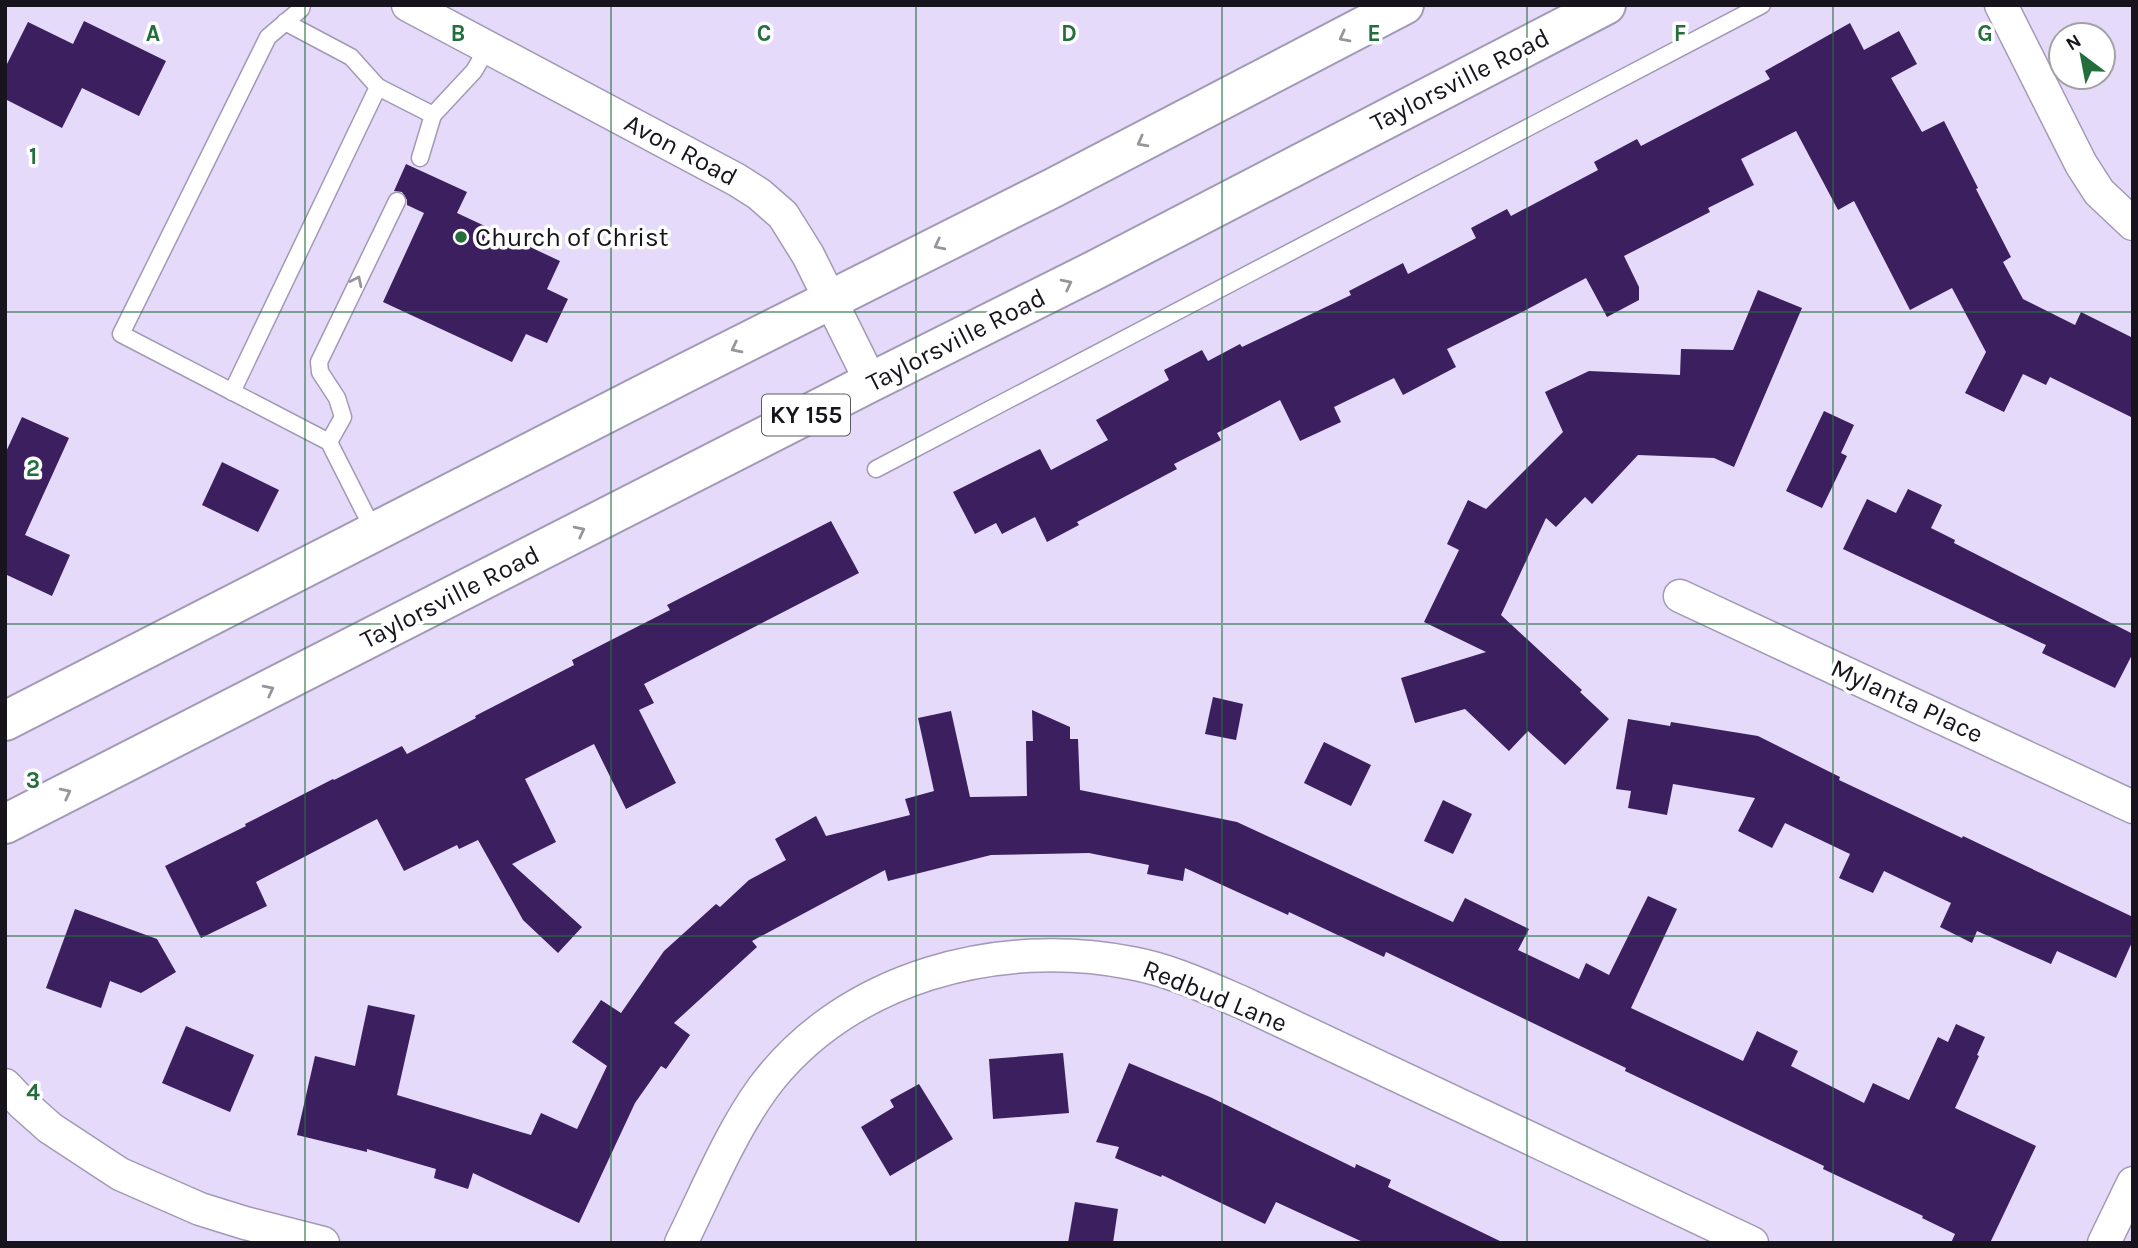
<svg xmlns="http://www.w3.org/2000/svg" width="2138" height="1248" font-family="Karla,sans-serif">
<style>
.building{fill:#3c1f5f}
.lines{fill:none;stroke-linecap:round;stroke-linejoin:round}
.service-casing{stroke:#a399b6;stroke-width:19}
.minor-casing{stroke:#a399b6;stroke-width:35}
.primary-casing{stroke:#a399b6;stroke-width:42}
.service{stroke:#fff;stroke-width:16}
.minor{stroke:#fff;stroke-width:32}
.primary{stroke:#fff;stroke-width:38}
.oneway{stroke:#97959a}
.grid{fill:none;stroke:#236e3c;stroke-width:2;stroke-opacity:0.55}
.poi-dot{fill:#236e3c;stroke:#fff;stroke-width:2.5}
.labels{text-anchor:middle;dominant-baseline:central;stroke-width:7;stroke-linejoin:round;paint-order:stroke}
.shield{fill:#fff;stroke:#5d5a62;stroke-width:2}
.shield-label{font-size:24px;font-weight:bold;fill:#17141e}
.street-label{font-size:26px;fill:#17141e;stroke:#fff}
.poi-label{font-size:26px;fill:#17141e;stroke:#fff;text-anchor:start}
.grid-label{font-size:23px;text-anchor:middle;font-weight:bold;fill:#236e3c;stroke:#fff;stroke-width:7;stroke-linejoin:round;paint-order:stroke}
</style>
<rect width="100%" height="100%" fill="#e5daf9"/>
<g class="building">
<polygon points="84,21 166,61 139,116 82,88 62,128 5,99 5,68 28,22 73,44"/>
<polygon points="1850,23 1864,50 1899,31 1917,64 1891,78 1922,132 1944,121 1978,188 1976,189 2011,257 2003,262 2023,299 2075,325 2081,312 2133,338 2133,418 2050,377 2046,385 2023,374 2004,412 1965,393 1986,352 1952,288 1910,310 1854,201 1838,210 1796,131 1741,159 1754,185 1708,208 1710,212 1624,256 1639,287 1639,300 1607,317 1586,278 1522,312 1447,349 1456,367 1403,395 1394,378 1334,407 1341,422 1300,441 1280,400 1217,433 1221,440 1174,464 1177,469 1077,522 1079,525 1047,542 1035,517 1002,534 996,523 975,534 953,492 1040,449 1051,470 1108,440 1096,420 1169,380 1164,370 1202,350 1208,361 1240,344 1242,347 1351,295 1349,291 1403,263 1408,274 1476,238 1471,228 1507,209 1511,216 1598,170 1594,162 1637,139 1641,146 1770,79 1765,71"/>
<polygon points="406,164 467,192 457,213 560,261 547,289 568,299 547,343 526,334 512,362 383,302 424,213 407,205 407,200 402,192 394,191"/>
<polygon points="1758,290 1802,308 1734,467 1714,458 1638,455 1592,504 1585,497 1556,527 1546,518 1501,615 1582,690 1580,692 1609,719 1565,765 1528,731 1509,751 1465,709 1415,723 1401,678 1486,652 1424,622 1459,550 1447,544 1468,500 1486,509 1563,432 1545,392 1589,371 1680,375 1681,349 1733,350"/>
<polygon points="1824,411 1854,425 1841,453 1847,456 1822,508 1786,491"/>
<polygon points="22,417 69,438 25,535 70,555 52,596 7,575 5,578 5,454"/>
<polygon points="222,462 279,490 258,532 202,505"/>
<polygon points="1908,489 1942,505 1931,528 1955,540 1954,543 2133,634 2133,653 2115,688 2042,653 2046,645 1843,549 1867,499 1896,513"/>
<polygon points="831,521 859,573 644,684 654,703 639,710 676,783 626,809 594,744 525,779 556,842 512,864 582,927 558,953 523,920 478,840 459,849 457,845 404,871 377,819 256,882 267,906 201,938 165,866 246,826 245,824 333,779 334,780 402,746 407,754 476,718 475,716 574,665 572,660 670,610 667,605"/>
<polygon points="1213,697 1243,704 1236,740 1205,734"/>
<polygon points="1032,710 1070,727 1070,739 1078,739 1080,790 1237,822 1453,922 1465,898 1529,929 1518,950 1579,979 1586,963 1609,975 1648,896 1677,909 1631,1008 1743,1061 1757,1031 1798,1051 1791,1066 1864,1103 1873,1083 1909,1100 1938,1037 1948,1042 1956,1024 1985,1037 1977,1055 1979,1056 1955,1108 2036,1146 1990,1243 1951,1243 1955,1234 1922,1218 1923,1216 1823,1169 1824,1166 1625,1071 1626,1068 1386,952 1384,957 1289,912 1288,915 1185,868 1183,881 1147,874 1149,865 1089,853 991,855 888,881 885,870 752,941 757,947 674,1023 690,1035 666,1069 661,1066 635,1103 579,1223 473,1173 468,1189 434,1178 436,1169 367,1149 367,1152 297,1135 315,1056 355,1066 368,1005 415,1015 397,1095 531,1135 541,1113 577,1129 607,1066 572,1042 601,1000 621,1013 664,951 716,904 720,907 749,880 786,860 775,839 816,816 826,836 910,815 905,799 934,791 918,718 951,711 970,797 1027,796 1026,741 1033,741"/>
<polygon points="1628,719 1670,726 1671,722 1758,736 1840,777 1839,780 1962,838 1963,836 2133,917 2133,940 2116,978 2057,951 2051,964 1977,931 1972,943 1940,927 1951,903 1884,871 1873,893 1839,878 1850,854 1785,823 1772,848 1738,831 1755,798 1673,784 1667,815 1628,808 1631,791 1616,789"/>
<polygon points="1324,742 1371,765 1351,806 1304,783"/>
<polygon points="1443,800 1472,814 1453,854 1424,841"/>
<polygon points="75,909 157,939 176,972 141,993 110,981 101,1008 46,988"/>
<polygon points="186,1026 254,1055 230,1112 162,1083"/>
<polygon points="1063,1053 1069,1113 993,1119 989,1059"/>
<polygon points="1129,1063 1210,1097 1355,1168 1356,1164 1391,1180 1388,1187 1504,1243 1365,1243 1276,1202 1265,1224 1162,1175 1161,1177 1115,1158 1119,1147 1096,1142"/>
<polygon points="919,1084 953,1139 890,1176 861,1127 894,1107 890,1100"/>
<polygon points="1075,1202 1118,1209 1113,1243 1068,1243"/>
</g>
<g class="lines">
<defs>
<g id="service">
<polyline points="302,5 301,9 268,37 121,334 329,442 375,533"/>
<polyline points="285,22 351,57 378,87"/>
<polyline points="420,158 433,115"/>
<polyline points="232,392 378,87 433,115 474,71 488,47"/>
<polyline points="329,442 343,417 337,398 320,372 319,362 397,201"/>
<polyline points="876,469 1762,5"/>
</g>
<g id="minor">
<polyline points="408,5 737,180 759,194 783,215 808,255 871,382"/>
<polyline points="2001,5 2081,164 2099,192 2133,224"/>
<polyline points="1680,596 2133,807"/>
<polyline points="5,1085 23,1104 50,1128 120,1174 200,1209 245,1223 323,1243"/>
<path d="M681 1243C707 1191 729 1135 763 1088 846 976 1000 937 1131 963 1170 970 1206 987 1241 1002L1752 1243"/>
<polyline points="2104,1243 2133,1183"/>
</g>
<g id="primary">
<polyline points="5,721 687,372 1053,188 1404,5"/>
<polyline points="5,824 871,382 1095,270 1606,5"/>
</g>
</defs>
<use href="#service" class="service-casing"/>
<use href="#minor" class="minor-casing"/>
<use href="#primary" class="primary-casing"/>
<use href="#service" class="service"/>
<use href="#minor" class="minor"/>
<use href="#primary" class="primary"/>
</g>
<defs><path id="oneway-chevron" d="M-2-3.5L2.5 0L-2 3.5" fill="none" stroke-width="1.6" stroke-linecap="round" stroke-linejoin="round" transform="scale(1.75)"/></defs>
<g class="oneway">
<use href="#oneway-chevron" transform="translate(1344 37) rotate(152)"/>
<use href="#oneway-chevron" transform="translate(1142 142) rotate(152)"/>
<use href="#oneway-chevron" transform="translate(939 245) rotate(153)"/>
<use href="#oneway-chevron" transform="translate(357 281) rotate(-64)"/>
<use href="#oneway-chevron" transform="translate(1067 284) rotate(-27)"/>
<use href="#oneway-chevron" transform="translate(736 348) rotate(153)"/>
<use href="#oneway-chevron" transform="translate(580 531) rotate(-27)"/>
<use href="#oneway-chevron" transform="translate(269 690) rotate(-27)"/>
<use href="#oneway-chevron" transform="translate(66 793) rotate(-27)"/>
</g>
<path class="grid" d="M305 5V1243M611 5V1243M916 5V1243M1222 5V1243M1527 5V1243M1833 5V1243M5 312H2133M5 624H2133M5 936H2133"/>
<circle class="poi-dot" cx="461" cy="237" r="7"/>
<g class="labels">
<rect class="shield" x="762" y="394.5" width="88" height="41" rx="5"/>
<g class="shield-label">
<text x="806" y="415">KY 155</text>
</g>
<g class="street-label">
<text transform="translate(1460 80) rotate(-27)">Taylorsville Road</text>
<text transform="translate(681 150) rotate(28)">Avon Road</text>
<text transform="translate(956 340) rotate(-27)">Taylorsville Road</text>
<text transform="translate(450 597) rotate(-27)">Taylorsville Road</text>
<text transform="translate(1907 701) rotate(25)">Mylanta Place</text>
<text transform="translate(1215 996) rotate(22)">Redbud Lane</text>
</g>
<g class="poi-label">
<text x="475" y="237">Church of Christ</text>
</g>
</g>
<g class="grid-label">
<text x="153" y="41">A</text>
<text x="458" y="41">B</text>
<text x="764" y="41">C</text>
<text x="1069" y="41">D</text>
<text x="1374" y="41">E</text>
<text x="1680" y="41">F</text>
<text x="1985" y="41">G</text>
<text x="33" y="164">1</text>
<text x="33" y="476">2</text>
<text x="33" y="788">3</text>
<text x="33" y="1100">4</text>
</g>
<rect width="2138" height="1248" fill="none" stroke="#17141e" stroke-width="14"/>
<g transform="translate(2082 56) rotate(328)"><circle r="33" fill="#ffffff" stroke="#a2a1a5" stroke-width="2"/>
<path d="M0-5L12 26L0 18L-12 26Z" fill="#236e3c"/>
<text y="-10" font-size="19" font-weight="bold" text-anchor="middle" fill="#17141e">N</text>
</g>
</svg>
